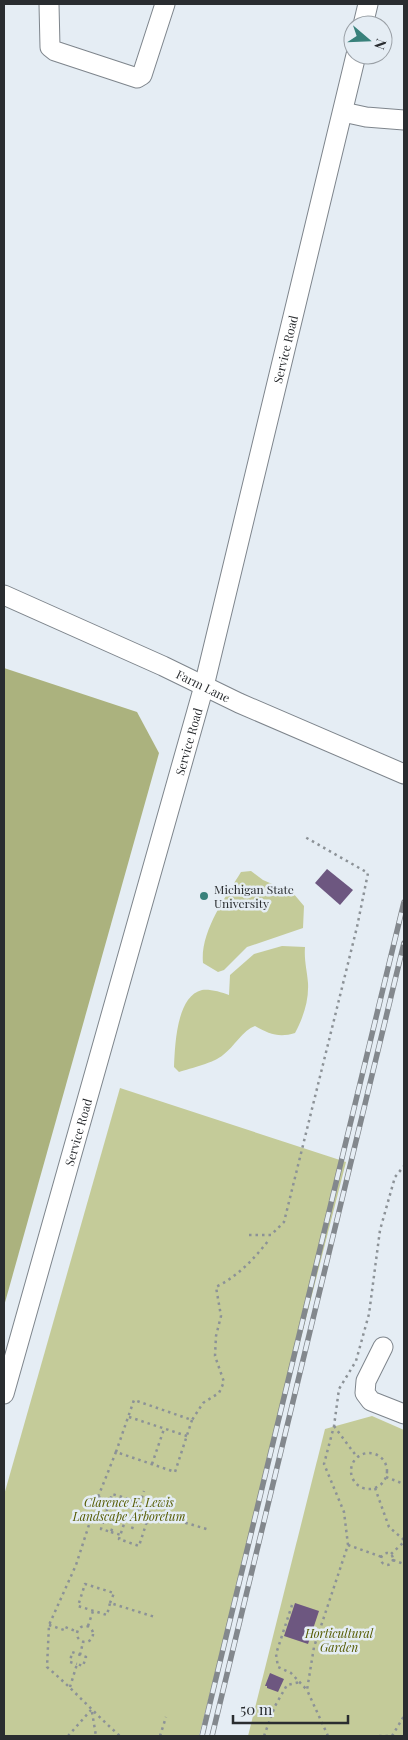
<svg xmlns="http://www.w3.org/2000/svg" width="408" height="1740" font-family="'Playfair Display',serif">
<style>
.green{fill:#c4cb99}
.forest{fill:#abb27e}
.building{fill:#6d5780}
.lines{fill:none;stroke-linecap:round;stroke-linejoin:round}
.minor-casing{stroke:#7e858c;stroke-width:21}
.path{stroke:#8c9297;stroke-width:2.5;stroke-dasharray:2.5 4;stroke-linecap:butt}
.minor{stroke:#fff;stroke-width:19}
.rail-casing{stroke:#83888d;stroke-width:5.5}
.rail{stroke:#e5edf4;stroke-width:4;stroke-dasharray:11;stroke-linecap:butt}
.poi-dot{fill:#39817b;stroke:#e5edf4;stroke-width:2}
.labels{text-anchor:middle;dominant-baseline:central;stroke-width:5;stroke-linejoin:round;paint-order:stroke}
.street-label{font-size:12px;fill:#2a2d30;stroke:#e5edf4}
.poi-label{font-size:12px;fill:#2a2d30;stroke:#e5edf4;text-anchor:start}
.park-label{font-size:12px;font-style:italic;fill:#555b02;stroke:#e5edf4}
</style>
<rect width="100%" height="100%" fill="#e5edf4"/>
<g class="green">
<path d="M251 871 263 880 293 893 304 906 303 928 247 947 224 970 218 972 203 963C200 932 225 898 241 872Z"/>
<path d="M282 946 305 947C304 961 307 970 308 983 309 1001 303 1018 295 1033 279 1038 269 1034 255 1026 243 1030 234 1047 223 1055 214 1063 191 1068 179 1072L174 1067C175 1047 176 996 202 990 210 989 221 992 229 995L230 975 254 954Z"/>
<polygon points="120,1088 346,1162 199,1736 4,1736 4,1495"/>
<polygon points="372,1416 404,1430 404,1736 248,1736 325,1429"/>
</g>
<polygon class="forest" points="4,668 137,712 159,753 4,1306"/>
<g class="building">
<polygon points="327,869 353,890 340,905 315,883"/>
<polygon points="295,1603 319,1611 308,1644 284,1636"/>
<polygon points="270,1673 284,1679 278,1692 267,1688 267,1686 265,1686"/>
</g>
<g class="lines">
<defs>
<g id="minor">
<polyline points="49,4 50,47 55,51 137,78 142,75 165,4"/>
<polyline points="363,25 368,4"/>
<polyline points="343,112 366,117 404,120"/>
<path id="s1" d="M4 595 163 666 239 703 404 774"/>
<polyline points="383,1347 366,1381 365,1393 371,1401 404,1414"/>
<path id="s2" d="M4 1394 204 686 356 55"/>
</g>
</defs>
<use href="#minor" class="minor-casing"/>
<g class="path">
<polyline points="249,1235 271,1235 284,1222 357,927 368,873 305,837"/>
<polyline points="129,1417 187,1436"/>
<path d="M192 1420 175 1472 116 1452 134 1400 192 1420 203 1403 219 1393 224 1382 215 1356 216 1336 221 1316 216 1287C238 1276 253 1260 268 1241"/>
<polyline points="334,1426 357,1457"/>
<path d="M116 1452 98 1497 76 1565 49 1625 47 1667C73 1689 95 1714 120 1736"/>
<circle cx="369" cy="1471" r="18"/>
<polyline points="152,1464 164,1429"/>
<polyline points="386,1477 404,1484"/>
<polyline points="375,1488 389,1527 404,1540"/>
<polyline points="98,1497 210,1530"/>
<polyline points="120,1504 111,1532 101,1529 112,1494 132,1500 119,1539 139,1546 150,1512"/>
<polyline points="132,1529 144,1491"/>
<polyline points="111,1532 121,1535"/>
<polyline points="348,1545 382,1557"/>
<circle cx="387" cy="1559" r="6"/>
<polyline points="391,1554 404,1542"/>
<polyline points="393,1560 404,1564"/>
<polyline points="110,1603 114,1593 85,1584 78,1606 107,1615 110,1603 155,1617"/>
<polyline points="292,1605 276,1654 278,1667 291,1673 307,1690"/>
<polyline points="49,1625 64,1630 65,1627 78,1632"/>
<polyline points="88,1626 93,1611"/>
<circle cx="85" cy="1634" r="8"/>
<polyline points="80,1655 83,1642"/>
<polyline points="70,1687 77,1664 83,1666 86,1657 72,1652 70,1662 77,1664"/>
<polyline points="92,1712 96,1736"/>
<polyline points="68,1736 91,1710"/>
<polyline points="160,1736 166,1717"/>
<polyline points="264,1736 275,1706 287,1685 300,1682"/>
<polyline points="328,1736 307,1690 314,1647 348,1545 344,1512 324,1464 334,1426 339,1389 356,1361 369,1314 380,1230 395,1177 404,1166"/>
<polyline points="379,1736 391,1736"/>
<polyline points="392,1736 404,1716"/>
</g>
<use href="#minor" class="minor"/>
<defs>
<g id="rail">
<polyline points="202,1736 404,902"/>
<polyline points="212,1736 404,943"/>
</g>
</defs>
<use href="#rail" class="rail-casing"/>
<use href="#rail" class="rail"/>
</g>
<circle class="poi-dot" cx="204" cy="896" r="5"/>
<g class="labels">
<g class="street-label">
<text stroke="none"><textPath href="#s2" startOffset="1082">Service Road</textPath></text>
<text stroke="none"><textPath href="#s1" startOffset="219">Farm Lane</textPath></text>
<text stroke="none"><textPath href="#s2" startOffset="678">Service Road</textPath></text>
<text stroke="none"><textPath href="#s2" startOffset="272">Service Road</textPath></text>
</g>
<g class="poi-label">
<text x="214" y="889">Michigan State<tspan x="214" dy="14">University</tspan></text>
</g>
<g class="park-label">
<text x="129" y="1502">Clarence E. Lewis<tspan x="129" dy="14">Landscape Arboretum</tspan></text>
<text x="339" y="1633">Horticultural<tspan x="339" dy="14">Garden</tspan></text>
</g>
</g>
<rect width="408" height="1740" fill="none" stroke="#2a2d30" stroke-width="10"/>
<g transform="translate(368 40) rotate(109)"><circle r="24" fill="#e5edf4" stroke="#9aa0a6"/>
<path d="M0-4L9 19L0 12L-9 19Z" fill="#39817b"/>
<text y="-8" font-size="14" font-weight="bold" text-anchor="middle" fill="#2a2d30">N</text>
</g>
<path d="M233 1715v8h115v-8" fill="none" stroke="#2a2d30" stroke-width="2.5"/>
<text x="240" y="1715" font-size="15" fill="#2a2d30" stroke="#e5edf4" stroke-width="4" paint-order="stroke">50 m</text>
</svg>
